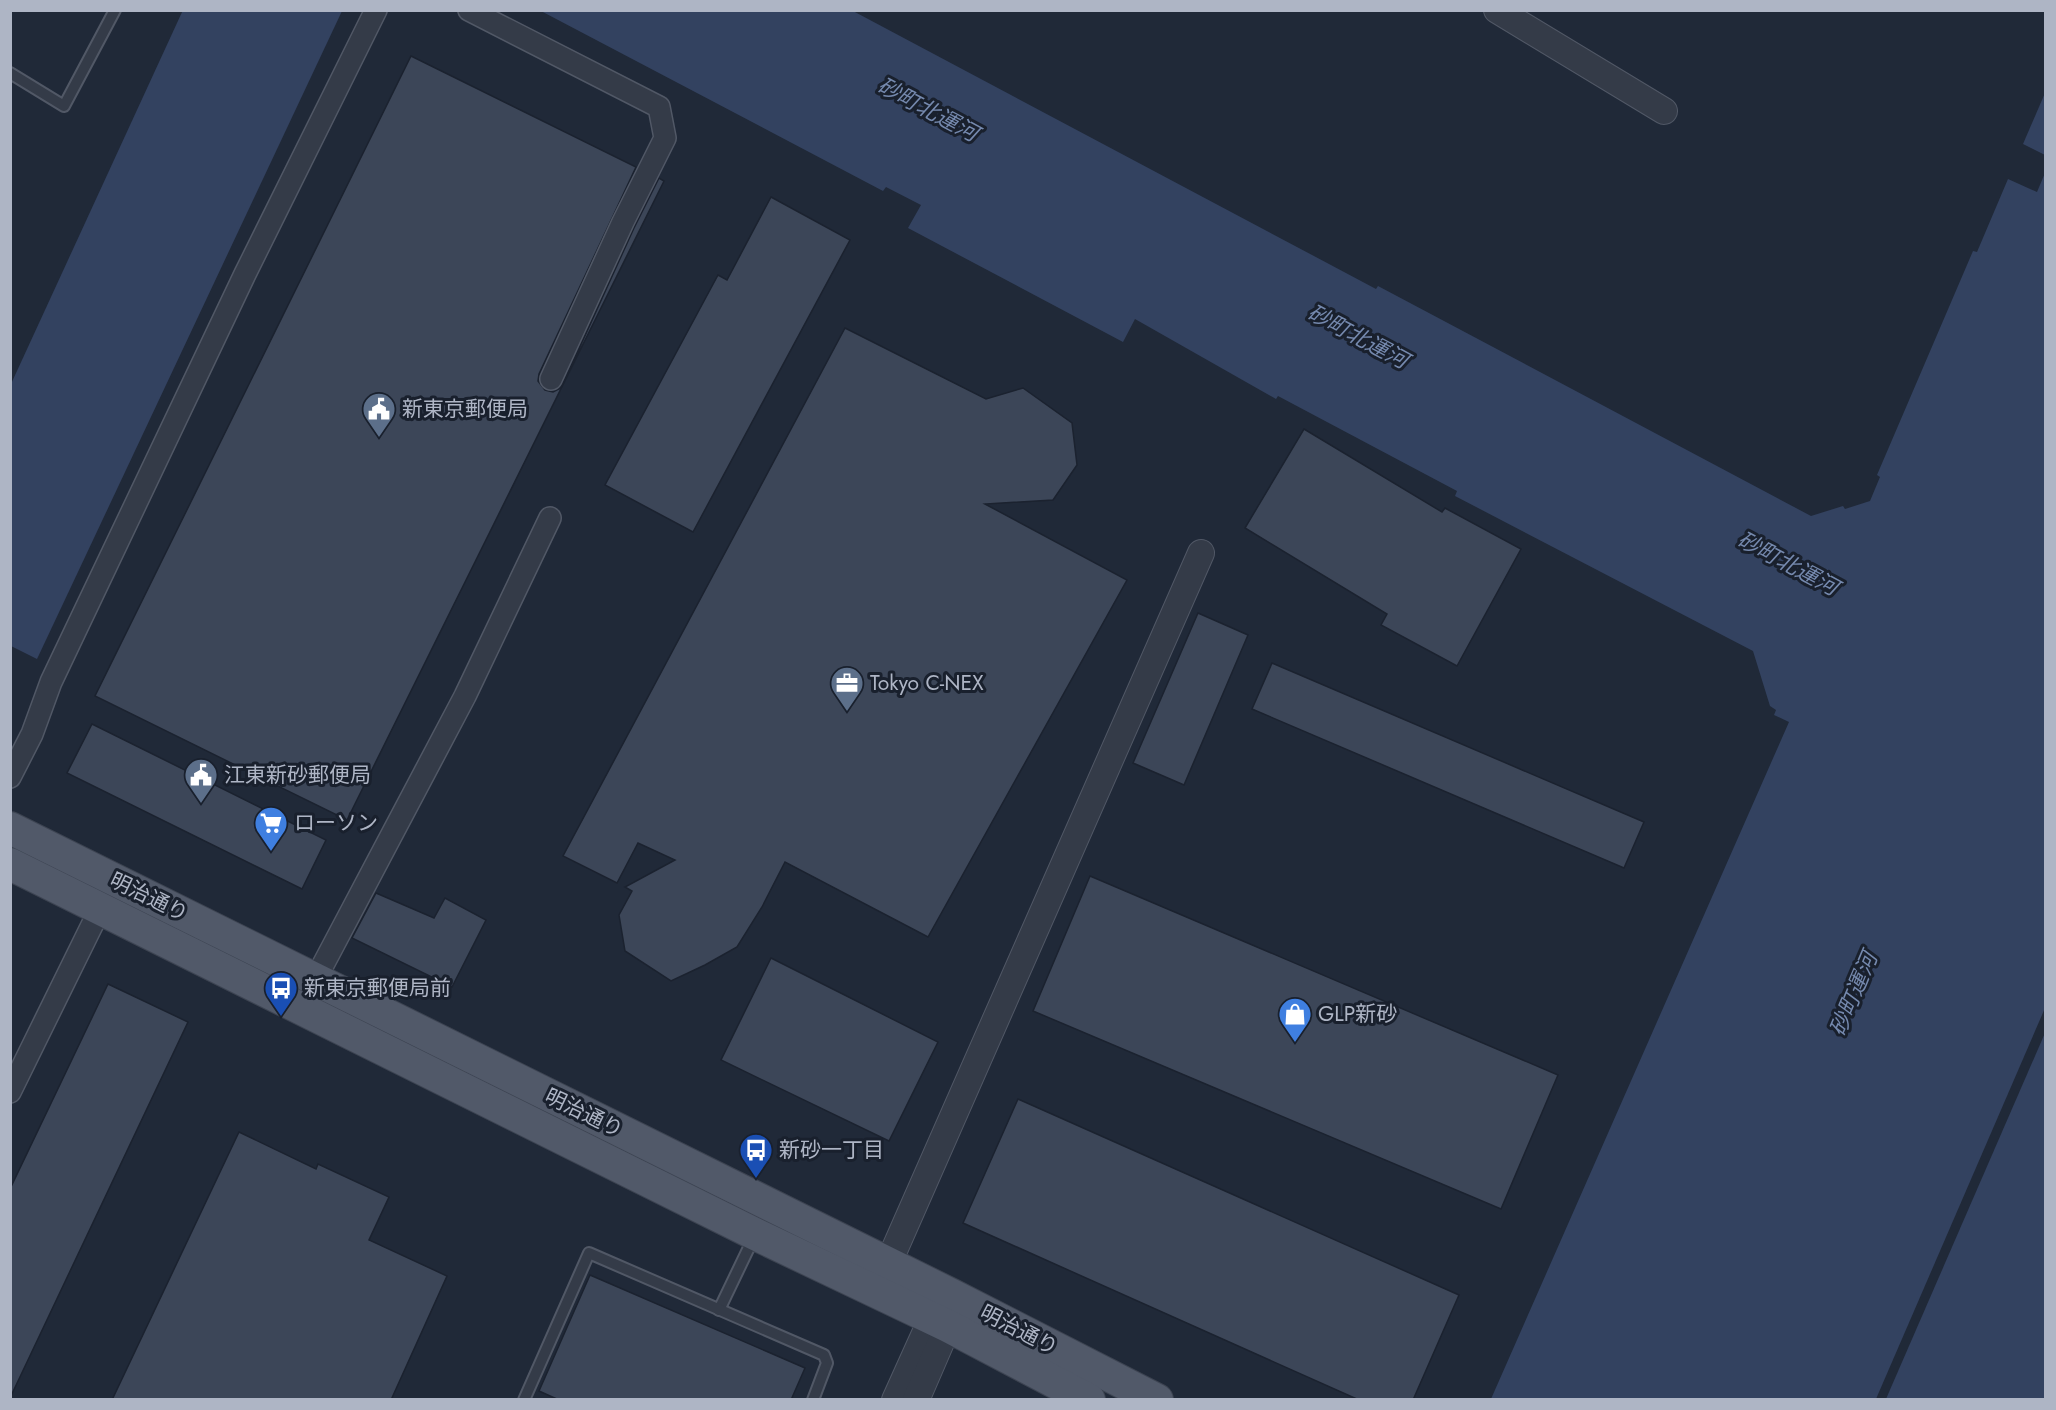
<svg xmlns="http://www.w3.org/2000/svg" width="2056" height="1410" font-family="Jost,'Noto Sans JP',sans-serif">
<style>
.water{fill:#334260}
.pier{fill:#202938}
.building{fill:#3c4658;stroke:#1b222f;stroke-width:1.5}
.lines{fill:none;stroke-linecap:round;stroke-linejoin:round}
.service-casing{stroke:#515866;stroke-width:14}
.minor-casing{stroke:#515866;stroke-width:24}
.tertiary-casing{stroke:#515866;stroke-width:28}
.primary-casing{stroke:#3d4452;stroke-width:34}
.service{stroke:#343b48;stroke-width:10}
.minor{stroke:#343b48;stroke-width:21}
.tertiary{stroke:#343b48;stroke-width:26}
.primary{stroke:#515969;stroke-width:32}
.labels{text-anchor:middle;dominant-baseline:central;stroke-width:6;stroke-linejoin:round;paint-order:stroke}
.poi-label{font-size:21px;fill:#aeb5c5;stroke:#19202d;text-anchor:start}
.street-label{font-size:21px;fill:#aeb5c5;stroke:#19202d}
.water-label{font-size:22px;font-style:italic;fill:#7589ae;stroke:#19202d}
</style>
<rect width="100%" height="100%" fill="#202938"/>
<g class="water">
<polygon points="183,10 342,11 37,659 11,646 11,384"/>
<polygon points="541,11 853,11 1376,289 1378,286 1811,516 1843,506 1845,509 1870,501 1880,477 1877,475 1973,251 1977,252 2008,179 2037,192 2045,173 2045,1399 1491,1399 1789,722 1774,715 1776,710 1770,706 1753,651 1455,496 1457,491 1278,396 1276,399 1135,319 1123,342 908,228 921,205 886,187 883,191"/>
<polygon points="2045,93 2045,155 2023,144"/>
</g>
<polygon class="pier" points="2045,1008 2045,1033 1886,1399 1876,1399"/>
<g class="building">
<polygon points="411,56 636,167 539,374 538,381 545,390 553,392 559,389 563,384 634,228 659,178 664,181 347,820 95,696"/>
<polygon points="771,197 850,240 693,532 605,485 718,275 727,280"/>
<polygon points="845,328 986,399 1023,388 1072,423 1077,465 1053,500 985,504 1127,580 928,937 785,862 762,907 737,947 705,965 671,981 625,951 619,915 632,891 625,887 675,860 638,843 617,883 563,856"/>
<polygon points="1304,429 1442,512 1445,508 1521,549 1457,666 1381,625 1387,614 1245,528"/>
<polygon points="1198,613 1248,635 1184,785 1133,763"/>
<polygon points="1272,663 1644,822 1624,868 1252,709"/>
<polygon points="92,724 326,840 302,889 67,773"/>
<polygon points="1090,876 1558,1075 1501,1209 1033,1011"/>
<polygon points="376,893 434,918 445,898 486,920 452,987 352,938"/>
<polygon points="771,958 938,1042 889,1141 721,1060"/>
<polygon points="108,984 188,1022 10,1398 10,1189"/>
<polygon points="1018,1099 1459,1295 1413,1400 1359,1400 963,1223"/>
<polygon points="239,1132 316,1169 318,1164 389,1197 369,1240 447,1276 391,1400 112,1400"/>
<polygon points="590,1275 805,1368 791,1400 559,1400 539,1391"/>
</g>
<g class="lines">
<defs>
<g id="service">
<polyline points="10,73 64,106 115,10"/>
<polyline points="719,1310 754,1237"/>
<polyline points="524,1400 589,1253 824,1355 827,1363 813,1400"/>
</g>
<g id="minor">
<polyline points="469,10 659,107 665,138 623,222 551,379"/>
<polyline points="10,777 32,734 51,682 245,274 376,10"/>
<polyline points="315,980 465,696 550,518"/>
<polyline points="10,1092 100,909"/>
</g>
<g id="tertiary">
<polyline points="1497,10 1664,111"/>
<polyline points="881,1280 1201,553"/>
<polyline points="895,1400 932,1318 944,1305"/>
<polyline points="916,1400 948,1326 950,1307"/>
</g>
<g id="primary">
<polyline points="10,828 952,1295 1157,1400"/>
<polyline points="10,864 755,1234 948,1326 1089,1400"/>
</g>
</defs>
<use href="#service" class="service-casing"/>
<use href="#minor" class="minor-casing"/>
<use href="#tertiary" class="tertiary-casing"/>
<use href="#primary" class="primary-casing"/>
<use href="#service" class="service"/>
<use href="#minor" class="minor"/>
<use href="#tertiary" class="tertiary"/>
<use href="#primary" class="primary"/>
</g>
<defs>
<symbol id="civic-pin" viewBox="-11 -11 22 30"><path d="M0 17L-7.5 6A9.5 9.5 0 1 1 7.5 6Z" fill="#5c6f8a" stroke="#19202d"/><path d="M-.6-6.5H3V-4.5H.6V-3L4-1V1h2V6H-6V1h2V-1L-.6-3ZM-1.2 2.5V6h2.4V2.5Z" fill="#fff"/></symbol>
<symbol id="office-pin" viewBox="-11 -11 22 30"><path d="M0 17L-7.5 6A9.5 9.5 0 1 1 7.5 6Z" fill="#5c6f8a" stroke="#19202d"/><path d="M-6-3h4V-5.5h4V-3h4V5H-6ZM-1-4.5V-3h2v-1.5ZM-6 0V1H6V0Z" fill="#fff"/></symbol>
<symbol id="supermarket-pin" viewBox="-11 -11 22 30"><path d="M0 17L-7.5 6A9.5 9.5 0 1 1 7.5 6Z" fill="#3f7fe0" stroke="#19202d"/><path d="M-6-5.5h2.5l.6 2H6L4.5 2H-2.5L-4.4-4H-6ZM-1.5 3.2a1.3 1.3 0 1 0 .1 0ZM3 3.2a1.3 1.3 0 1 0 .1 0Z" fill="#fff"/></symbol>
<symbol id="bus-pin" viewBox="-11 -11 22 30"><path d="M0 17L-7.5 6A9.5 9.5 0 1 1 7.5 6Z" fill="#1a4fb4" stroke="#19202d"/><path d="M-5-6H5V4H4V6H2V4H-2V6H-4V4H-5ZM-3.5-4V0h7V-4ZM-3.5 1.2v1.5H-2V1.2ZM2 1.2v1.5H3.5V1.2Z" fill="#fff"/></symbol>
<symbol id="shop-pin" viewBox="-11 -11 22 30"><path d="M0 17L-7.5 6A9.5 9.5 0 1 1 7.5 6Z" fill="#3f7fe0" stroke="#19202d"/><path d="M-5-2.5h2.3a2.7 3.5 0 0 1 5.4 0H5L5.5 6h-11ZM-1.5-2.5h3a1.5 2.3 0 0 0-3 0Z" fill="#fff"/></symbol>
</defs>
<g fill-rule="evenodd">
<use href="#civic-pin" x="360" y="390" width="38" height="52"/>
<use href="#office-pin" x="828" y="664" width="38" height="52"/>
<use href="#civic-pin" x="182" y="756" width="38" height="52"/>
<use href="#supermarket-pin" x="252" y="804" width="38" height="52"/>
<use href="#bus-pin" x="262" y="969" width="38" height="52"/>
<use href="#shop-pin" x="1276" y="995" width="38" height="52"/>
<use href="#bus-pin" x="737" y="1131" width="38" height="52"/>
</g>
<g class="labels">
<g class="poi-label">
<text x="402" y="409">新東京郵便局</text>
<text x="870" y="683">Tokyo C-NEX</text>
<text x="224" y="775">江東新砂郵便局</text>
<text x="294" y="823">ローソン</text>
<text x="304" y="988">新東京郵便局前</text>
<text x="1318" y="1014">GLP新砂</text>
<text x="779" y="1150">新砂一丁目</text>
</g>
<g class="street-label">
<text transform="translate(149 897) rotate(26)">明治通り</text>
<text transform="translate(584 1113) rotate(26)">明治通り</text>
<text transform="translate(1019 1330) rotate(27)">明治通り</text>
</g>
<g class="water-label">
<text transform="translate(928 109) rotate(28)">砂町北運河</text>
<text transform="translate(1358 336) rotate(28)">砂町北運河</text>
<text transform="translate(1788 563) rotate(28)">砂町北運河</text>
<text transform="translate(1853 994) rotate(-67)">砂町運河</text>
</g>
</g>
<rect width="2056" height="1410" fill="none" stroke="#aeb5c5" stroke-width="24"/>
</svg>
